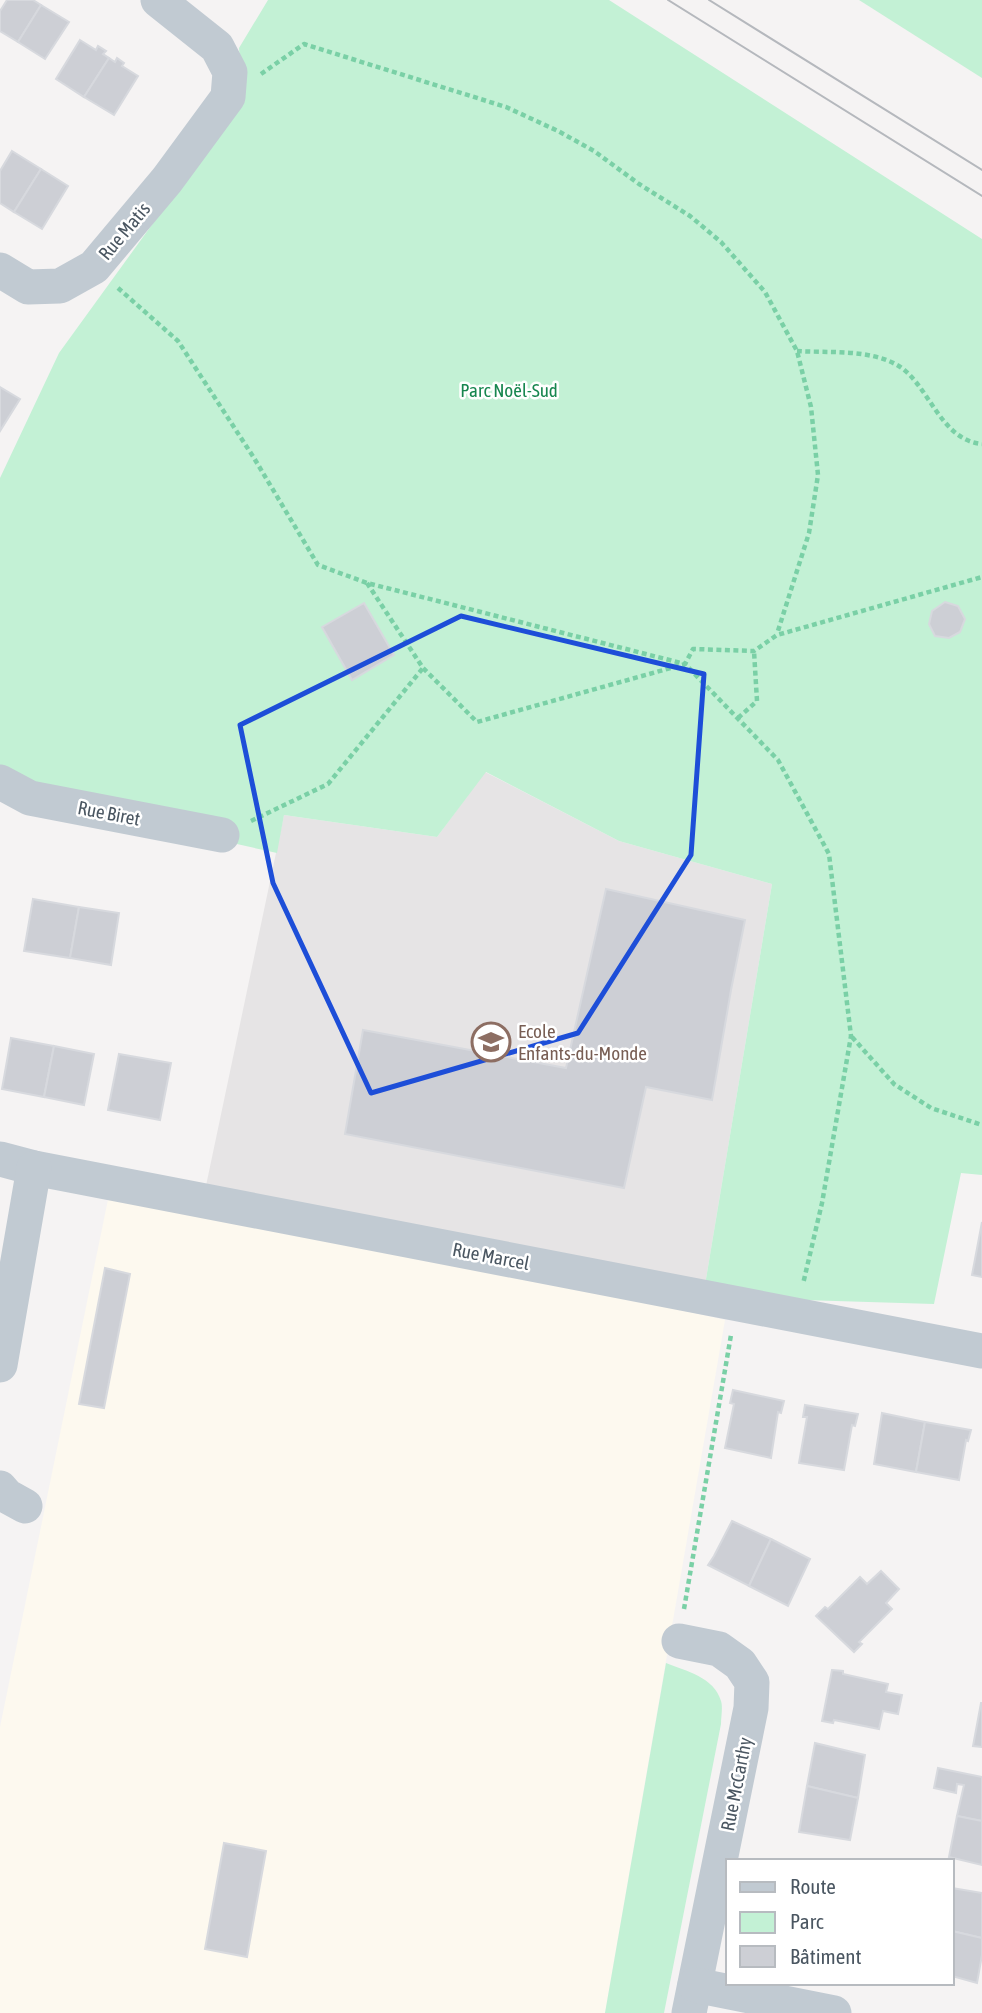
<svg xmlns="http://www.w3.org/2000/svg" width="982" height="2013" font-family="'Asap Condensed',sans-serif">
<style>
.commercial{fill:#fdf9ef}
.education{fill:#e6e4e5}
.green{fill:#c3f1d5}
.building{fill:#cdcfd5;stroke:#d7d9de;stroke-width:2}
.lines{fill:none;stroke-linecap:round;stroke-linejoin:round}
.path{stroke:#7ad0a6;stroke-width:4.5;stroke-dasharray:5 3.5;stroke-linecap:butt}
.street{stroke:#c1cad2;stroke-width:35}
.tram{stroke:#b5b8bd;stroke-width:2}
.marked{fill:none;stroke:#1d4ed8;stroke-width:5;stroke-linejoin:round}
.labels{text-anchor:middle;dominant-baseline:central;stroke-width:5;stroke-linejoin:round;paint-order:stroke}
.street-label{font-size:19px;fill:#4a5661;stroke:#fff}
.park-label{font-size:19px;fill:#17864f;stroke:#fff}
.education-label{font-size:19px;fill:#785e54;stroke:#fff;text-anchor:start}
</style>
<rect width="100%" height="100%" fill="#f5f3f3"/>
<polygon class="commercial" points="112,1180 725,1320 605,2013 0,2013 0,1727"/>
<polygon class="education" points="485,772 619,841 772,884 703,1297 203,1200 284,815 437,837"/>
<g class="green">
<polygon points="268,0 609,0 982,239 982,1175 961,1173 934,1304 703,1297 772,884 619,841 486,772 437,837 284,815 277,853 39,800 0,781 0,478 59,353 243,99 239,48"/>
<polygon points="859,0 982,0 982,78"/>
<path d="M666 1663C686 1671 714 1677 721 1701 723 1707 721 1717 721 1724L664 2013H605Z"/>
</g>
<g class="building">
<polygon points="7,0 33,0 41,5 18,42 0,31 0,11"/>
<polygon points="41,5 69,22 45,59 18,42"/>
<polygon points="80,40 96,50 98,46 106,51 103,54 109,58 84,97 56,79"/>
<polygon points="109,58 115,62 117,58 124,63 122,66 138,76 114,115 84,97"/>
<polygon points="12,151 41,169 14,212 0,203 0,171"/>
<polygon points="41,169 68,186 42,229 14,212"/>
<polygon points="0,387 20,399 0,431"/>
<polygon points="945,602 958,606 965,619 960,632 949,638 935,636 929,624 932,611"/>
<polygon points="364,603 394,655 352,680 322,627"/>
<polygon points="606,889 745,920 731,990 712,1100 646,1087 624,1188 345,1134 363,1030 566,1068"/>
<polygon points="33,899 79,907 70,958 24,951"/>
<polygon points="79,907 119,913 111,965 70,958"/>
<polygon points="11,1038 54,1046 44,1097 2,1089"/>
<polygon points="54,1046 94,1054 84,1105 44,1097"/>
<polygon points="119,1054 171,1063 160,1120 108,1110"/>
<polygon points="982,1222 982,1277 972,1275"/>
<polygon points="105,1268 130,1274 104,1408 79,1404"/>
<polygon points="733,1390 784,1401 781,1413 778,1412 771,1458 725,1448 734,1404 730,1403"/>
<polygon points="805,1405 858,1414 855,1426 852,1425 844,1470 799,1463 807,1417 803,1417"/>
<polygon points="882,1413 925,1422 916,1472 874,1464"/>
<polygon points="925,1422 971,1430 968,1441 966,1440 959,1480 916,1472"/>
<polygon points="732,1521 771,1539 749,1586 708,1565 714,1556"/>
<polygon points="771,1539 810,1559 788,1606 749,1586"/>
<polygon points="881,1571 899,1589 886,1603 892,1609 859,1642 862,1644 854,1652 816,1616 825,1607 828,1609 860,1577 867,1584"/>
<polygon points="832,1670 843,1671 843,1674 888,1684 886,1692 902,1695 898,1714 883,1711 879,1729 834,1720 833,1723 822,1721"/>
<polygon points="981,1703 982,1703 982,1747 973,1746"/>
<polygon points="815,1743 865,1755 858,1798 807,1786"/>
<polygon points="938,1768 982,1777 982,1821 957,1816 964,1785 957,1784 956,1793 934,1788"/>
<polygon points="807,1786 858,1798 850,1840 799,1832"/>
<polygon points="957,1816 982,1821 982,1865 949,1857"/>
<polygon points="224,1843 266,1851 247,1957 205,1949"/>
<polygon points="952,1888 982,1893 982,1938 952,1931"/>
<polygon points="952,1931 982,1938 982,1955 977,1983 952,1976"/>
</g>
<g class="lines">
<g class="path">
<polyline points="261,74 304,44 506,107 558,131 594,151 639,184 690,216 721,242 765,292 797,351 811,407 818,475 809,533 777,634"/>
<polyline points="118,288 178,341 254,458 318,565 367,583 685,664 693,649 754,651 777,635 982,577"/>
<path d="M797 351C829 353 869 349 897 365 929 383 939 440 982 444"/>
<polyline points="367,583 423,668 477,722 685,664 778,760 829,854 851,1036 822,1203 803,1284"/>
<polyline points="738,718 757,701 754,651"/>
<polyline points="251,821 328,784 423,668"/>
<polyline points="852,1037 894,1084 931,1108 982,1125"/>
<polyline points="684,1609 731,1335"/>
</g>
<g class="street">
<polyline points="0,270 28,287 60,286 94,267 167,180 228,97 230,72 217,47 158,0"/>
<polyline points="0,782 30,798 222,835"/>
<polyline points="0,1159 34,1168 982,1351"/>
<polyline points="0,1365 34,1168"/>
<polyline points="0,1488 7,1496 25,1506"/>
<polyline points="679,1641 719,1649 740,1664 752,1682 751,1708 689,2013"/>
<polyline points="695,1985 834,2013"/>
</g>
<g class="tram">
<polyline points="668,0 982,196"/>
<polyline points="709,0 982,170"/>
</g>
</g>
<path class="marked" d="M461 616 704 674 691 855 578 1033 371 1093 273 883 240 725Z"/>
<defs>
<symbol id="school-ring" viewBox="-11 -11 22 22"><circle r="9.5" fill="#fff" stroke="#8d6e63" stroke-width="1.5"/><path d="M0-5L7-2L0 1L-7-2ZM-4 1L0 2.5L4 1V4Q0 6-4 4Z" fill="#8d6e63"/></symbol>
</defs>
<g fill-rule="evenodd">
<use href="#school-ring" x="469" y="1020" width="44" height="44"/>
</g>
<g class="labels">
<g class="street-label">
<text transform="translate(124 231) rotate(-50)">Rue Matis</text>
<text transform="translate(109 813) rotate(11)">Rue Biret</text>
<text transform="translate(491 1256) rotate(11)">Rue Marcel</text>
<text transform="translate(736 1784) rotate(-79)">Rue McCarthy</text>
</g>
<g class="park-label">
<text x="509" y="390">Parc Noël-Sud</text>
</g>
<g class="education-label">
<text x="518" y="1031">Ecole<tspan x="518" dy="22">Enfants-du-Monde</tspan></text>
</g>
</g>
<rect x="726" y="1859" width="228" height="126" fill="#ffffff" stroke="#b7bbc0" stroke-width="2"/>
<rect x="740" y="1882" width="35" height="10" fill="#c1cad2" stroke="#b7bbc0" stroke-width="2"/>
<text x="790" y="1894" font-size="21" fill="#4a5661">Route</text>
<rect x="740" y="1912" width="35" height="21" fill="#c3f1d5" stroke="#b7bbc0" stroke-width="2"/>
<text x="790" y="1929" font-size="21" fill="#4a5661">Parc</text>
<rect x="740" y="1946" width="35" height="21" fill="#cdcfd5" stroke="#b7bbc0" stroke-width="2"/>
<text x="790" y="1964" font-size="21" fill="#4a5661">Bâtiment</text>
</svg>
